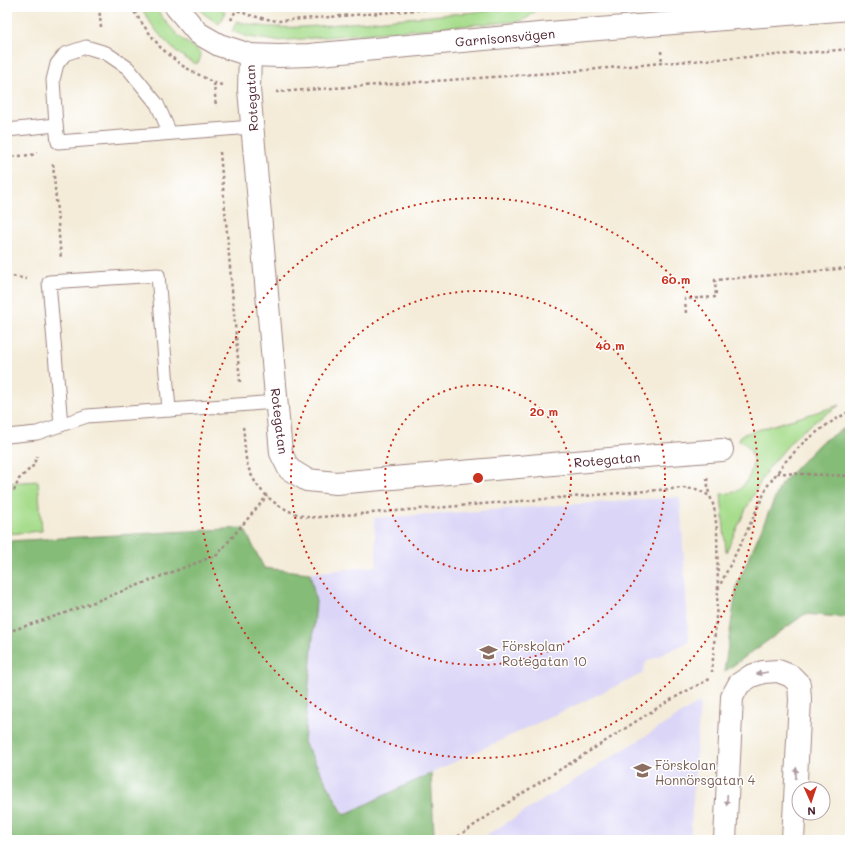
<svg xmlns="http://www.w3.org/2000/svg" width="857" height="847" font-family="Mali,sans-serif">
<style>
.built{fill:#dbd6f7}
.green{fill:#a7dd8d;stroke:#787e5c}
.forest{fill:#85bc78;stroke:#686e52}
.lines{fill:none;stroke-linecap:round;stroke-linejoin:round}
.lane-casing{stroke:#9f8682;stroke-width:15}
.street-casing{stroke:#9f8682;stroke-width:24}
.secondary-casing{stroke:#9f8682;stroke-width:24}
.path{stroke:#9f8682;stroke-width:2.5;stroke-dasharray:3 3;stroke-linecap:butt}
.lane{stroke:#fff;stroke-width:13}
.street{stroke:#fff;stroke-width:22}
.secondary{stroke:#fff;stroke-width:22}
.oneway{fill:#ae9aa0}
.ring{fill:none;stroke:#c8321e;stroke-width:2;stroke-dasharray:2 4}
.labels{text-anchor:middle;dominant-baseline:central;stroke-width:3;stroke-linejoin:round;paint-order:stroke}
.street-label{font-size:13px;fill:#4a1f2b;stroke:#fff}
.education-label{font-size:13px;fill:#785e54;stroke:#fff;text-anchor:start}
.centre{fill:#c8321e;stroke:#fff;stroke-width:2}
.ring-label{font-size:12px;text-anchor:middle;font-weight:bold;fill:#c8321e;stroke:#fff;stroke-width:3;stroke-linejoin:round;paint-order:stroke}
</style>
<rect width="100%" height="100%" fill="#fff"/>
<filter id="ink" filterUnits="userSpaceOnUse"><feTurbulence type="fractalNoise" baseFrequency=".025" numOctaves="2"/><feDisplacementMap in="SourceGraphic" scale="8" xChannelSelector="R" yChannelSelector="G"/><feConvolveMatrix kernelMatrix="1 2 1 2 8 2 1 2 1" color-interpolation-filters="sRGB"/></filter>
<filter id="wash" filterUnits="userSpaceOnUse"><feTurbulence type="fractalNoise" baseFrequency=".012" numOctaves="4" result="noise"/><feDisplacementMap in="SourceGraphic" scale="16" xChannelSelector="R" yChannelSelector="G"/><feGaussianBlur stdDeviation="0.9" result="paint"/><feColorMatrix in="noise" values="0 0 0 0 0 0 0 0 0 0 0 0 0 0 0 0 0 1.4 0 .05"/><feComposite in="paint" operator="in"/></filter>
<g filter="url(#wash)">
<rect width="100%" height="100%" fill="#f4ecd9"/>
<g class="built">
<polygon points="253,7 375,7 277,13"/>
<polygon points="680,497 689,642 646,662 642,674 431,773 345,815 304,742 316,602 310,573 377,566 374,518"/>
<polygon points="700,702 690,840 479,840"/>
</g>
<g class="green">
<path d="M141 7H156C162 19 173 30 182 39 189 45 197 48 201 55L199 62 195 64C171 51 154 31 141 7Z"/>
<polygon points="199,7 219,7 225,12 223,18 219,24 204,14"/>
<path d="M539 7 529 17 521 21 289 40 276 41 248 37 232 31 237 21C275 33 323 25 362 22 421 17 480 11 539 7Z"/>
<path d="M840 405 817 420 795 437 767 470 746 509 726 552 721 494C726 494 732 493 737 491 750 483 759 458 747 446 745 443 742 442 739 440L741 435Z"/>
<polygon points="38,481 42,531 7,534 7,483"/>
</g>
<g class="forest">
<polygon points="850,425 850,618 805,614 724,672 737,585 781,484 821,442"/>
<polygon points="244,528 264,568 310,573 316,602 304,742 344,815 431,773 434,835 430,840 7,840 7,541"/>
</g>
</g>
<g filter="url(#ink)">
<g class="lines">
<defs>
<g id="lane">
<polyline points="7,130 56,125"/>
<polyline points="170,133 157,104 128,68 106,53 86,47 65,54 57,64 53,80 56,125 58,142 252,127"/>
<polyline points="61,425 49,282 158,275 169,410"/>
<polyline points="7,436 37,433 87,416 277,402"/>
</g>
<g id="street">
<polyline points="250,55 249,89 281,453 289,469 307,480 336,483 621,458 722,450"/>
<polyline points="725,840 732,697 739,684 751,676 763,672 778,671 791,676 799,684 800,699 793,840"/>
</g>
<polyline id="secondary" points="176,7 198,33 219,45 250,55 279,56 309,55 561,32 850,9"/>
</defs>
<use href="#lane" class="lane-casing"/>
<use href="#street" class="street-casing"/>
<use href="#secondary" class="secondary-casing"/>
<g class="path">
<polyline points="99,7 101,27"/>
<polyline points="131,7 144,26 160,47 181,65 214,83 222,85"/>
<path d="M233 7C244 16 263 18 277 21L456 7"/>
<polyline points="231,20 236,10"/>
<polyline points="661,51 662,63"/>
<polyline points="214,83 216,107"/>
<polyline points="276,92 565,72 662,63 777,55 850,49"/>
<polyline points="220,152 240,382"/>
<polyline points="7,157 32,155 37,152"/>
<polyline points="53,164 61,259"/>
<polyline points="7,275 26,279"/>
<polyline points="686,313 685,299 716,297 715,280 850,268"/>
<path d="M243 427C245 438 244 452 247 463 254 490 277 509 303 516 309 518 315 517 321 517L683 488 696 489 710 496 714 507 717 530 718 590 712 672"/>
<polyline points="777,473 850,476"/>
<polyline points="707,478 709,495"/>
<polyline points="14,491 19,479 33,466 37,456"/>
<polyline points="718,589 746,533 768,485 785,462 804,442 828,424 850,411"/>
<polyline points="7,632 65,613 217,555 267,496"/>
<path d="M453 840C501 806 551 775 601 744 637 721 672 697 710 679"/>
</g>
<use href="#lane" class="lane"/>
<use href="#street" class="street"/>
<use href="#secondary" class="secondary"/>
</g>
<defs><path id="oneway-solid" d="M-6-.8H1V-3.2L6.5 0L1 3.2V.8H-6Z"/></defs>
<g class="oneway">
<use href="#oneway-solid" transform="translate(762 673) rotate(170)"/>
<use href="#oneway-solid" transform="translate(796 773) rotate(-87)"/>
<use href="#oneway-solid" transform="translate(727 800) rotate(93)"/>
</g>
</g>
<g class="ring">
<circle cx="478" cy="478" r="93"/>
<circle cx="478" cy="478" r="187"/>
<circle cx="478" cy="478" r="280"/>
</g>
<defs>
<symbol id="school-bare" viewBox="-9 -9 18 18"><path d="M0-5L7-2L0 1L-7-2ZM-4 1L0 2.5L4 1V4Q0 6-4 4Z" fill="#8d6e63" stroke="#fff" stroke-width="2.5" paint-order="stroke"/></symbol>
</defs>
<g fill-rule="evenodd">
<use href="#school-bare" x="476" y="640" width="25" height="25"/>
<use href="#school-bare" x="630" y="758" width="25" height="25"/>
</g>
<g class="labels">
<g class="street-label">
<text transform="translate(505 37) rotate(-5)">Garnisonsvägen</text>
<text transform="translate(251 98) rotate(-93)">Rotegatan</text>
<text transform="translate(280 421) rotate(83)">Rotegatan</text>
<text transform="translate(607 459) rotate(-5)">Rotegatan</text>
</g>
<g class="education-label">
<text x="502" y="645">Förskolan<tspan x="502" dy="15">Rotegatan 10</tspan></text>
<text x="655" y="764">Förskolan<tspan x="655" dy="15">Honnörsgatan 4</tspan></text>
</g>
</g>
<circle cx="478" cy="478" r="6" class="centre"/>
<g class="ring-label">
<text x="676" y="284">60 m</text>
<text x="610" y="350">40 m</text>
<text x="544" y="416">20 m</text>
</g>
<rect width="857" height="847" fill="none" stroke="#fff" stroke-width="24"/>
<g transform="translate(811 801) rotate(177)"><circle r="19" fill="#ffffff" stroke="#b7a5aa"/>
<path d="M0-3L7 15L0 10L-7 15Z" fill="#c8321e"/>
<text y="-6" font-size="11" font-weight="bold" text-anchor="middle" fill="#4a1f2b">N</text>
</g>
</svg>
